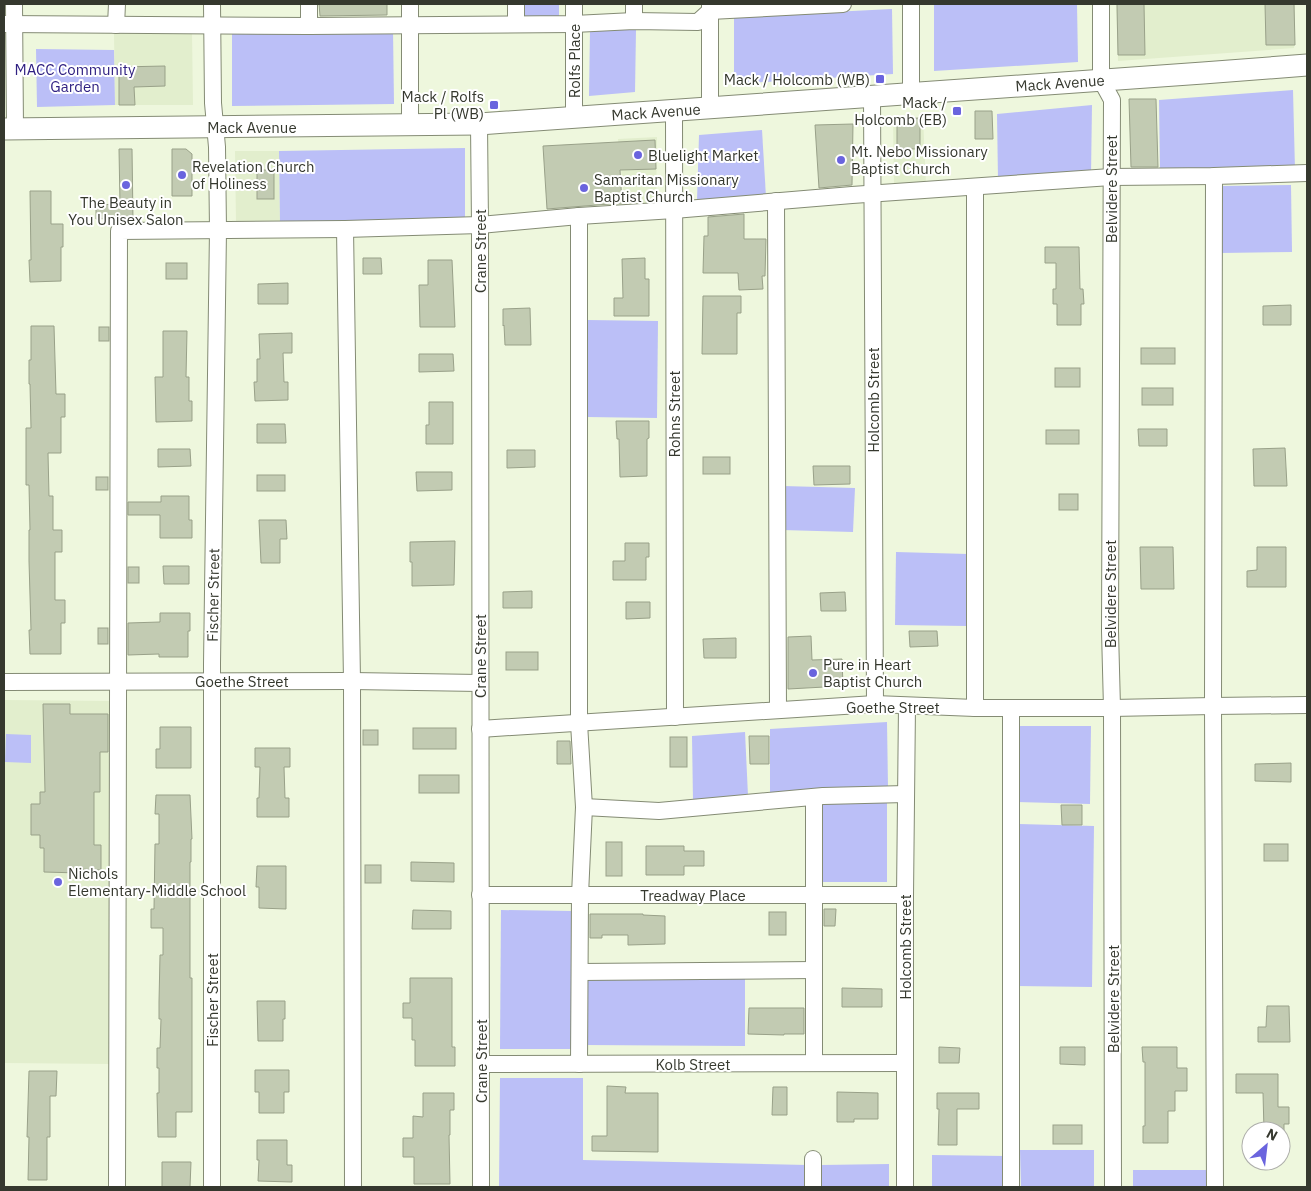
<svg xmlns="http://www.w3.org/2000/svg" width="1311" height="1191" font-family="'IBM Plex Sans',sans-serif">
<style>
.built{fill:#e2eecd}
.green{fill:#bbbff7}
.building{fill:#c2cbb2;stroke:#99a189}
.lines{fill:none;stroke-linecap:round;stroke-linejoin:round}
.minor-casing{stroke:#848b74;stroke-width:18}
.major-casing{stroke:#848b74;stroke-width:23}
.minor{stroke:#fff;stroke-width:16}
.major{stroke:#fff;stroke-width:21}
.poi-dot{fill:#6a64de;stroke:#fff;stroke-width:2}
.labels{text-anchor:middle;dominant-baseline:central;stroke-width:4;stroke-linejoin:round;paint-order:stroke}
.street-label{font-size:15px;fill:#35382e;stroke:#fff}
.park-label{font-size:15px;fill:#302182;stroke:#fff}
.poi-label{font-size:15px;fill:#35382e;stroke:#fff;text-anchor:start}
</style>
<rect width="100%" height="100%" fill="#eef7dd"/>
<g class="built">
<polygon points="1116,4 1295,4 1294,48 1118,61"/>
<polygon points="192,32 193,105 115,105 114,33"/>
<polygon points="923,117 926,184 894,187 893,120"/>
<polygon points="657,137 656,205 625,208 618,139"/>
<polygon points="235,151 279,151 280,223 236,223"/>
<polygon points="4,700 113,701 112,1064 4,1063"/>
</g>
<g class="green">
<polygon points="522,4 559,4 559,17 522,16"/>
<polygon points="934,4 1077,4 1078,62 934,71"/>
<polygon points="892,9 893,74 734,84 734,17"/>
<polygon points="393,30 394,104 232,106 232,31"/>
<polygon points="590,30 636,30 635,92 589,96"/>
<polygon points="36,49 114,50 115,105 37,107"/>
<polygon points="1293,90 1295,170 1160,173 1159,100"/>
<polygon points="1092,105 1091,175 998,180 997,114"/>
<polygon points="762,130 766,197 697,201 699,135"/>
<polygon points="465,148 465,222 280,223 279,151"/>
<polygon points="1291,185 1292,252 1221,253 1221,186"/>
<polygon points="588,320 658,321 657,418 587,417"/>
<polygon points="783,486 855,488 853,532 782,530"/>
<polygon points="896,552 968,554 967,626 895,625"/>
<polygon points="887,722 888,787 770,795 770,729"/>
<polygon points="1017,726 1091,726 1090,804 1017,802"/>
<polygon points="745,732 748,796 693,801 692,736"/>
<polygon points="6,734 31,735 31,763 5,762"/>
<polygon points="887,800 887,882 821,882 821,801"/>
<polygon points="1019,824 1094,826 1092,987 1017,986"/>
<polygon points="501,910 572,911 571,1049 500,1049"/>
<polygon points="584,976 745,977 745,1046 584,1045"/>
<polygon points="500,1078 583,1078 583,1160 807,1165 808,1187 499,1187"/>
<polygon points="1020,1150 1094,1150 1094,1187 1021,1187"/>
<polygon points="932,1155 1006,1156 1005,1187 932,1187"/>
<polygon points="889,1164 889,1187 821,1187 821,1165"/>
<rect x="1133" y="1170" width="75" height="17"/>
</g>
<g class="building">
<polygon points="319,4 387,4 387,15 320,16"/>
<polygon points="1117,4 1144,4 1145,55 1118,55"/>
<polygon points="1265,4 1294,4 1295,45 1266,45"/>
<polygon points="165,66 165,86 134,87 135,105 119,105 119,67"/>
<polygon points="1129,99 1156,99 1158,167 1131,167"/>
<polygon points="975,111 992,111 993,139 975,139"/>
<polygon points="920,118 920,149 897,149 897,119"/>
<polygon points="853,124 852,185 819,188 815,125"/>
<polygon points="655,140 656,169 620,170 622,203 547,209 543,146"/>
<polygon points="119,149 132,149 133,221 120,221 120,218 96,219 96,205 120,204"/>
<polygon points="172,149 186,149 192,154 192,196 172,196"/>
<rect x="257" y="170" width="17" height="29"/>
<polygon points="30,191 51,191 51,224 63,224 63,247 61,247 61,281 30,282 29,260 31,260"/>
<polygon points="744,214 744,239 766,239 765,276 762,276 763,289 739,290 738,273 703,273 704,236 708,236 708,217"/>
<polygon points="1045,247 1079,247 1080,289 1083,289 1084,304 1081,304 1081,325 1057,325 1057,304 1053,304 1053,289 1056,289 1056,263 1045,263"/>
<polygon points="363,258 381,258 382,274 363,274"/>
<polygon points="645,258 645,279 649,279 649,316 614,316 614,298 623,298 622,259"/>
<polygon points="428,260 452,260 455,327 420,327 419,285 428,285"/>
<rect x="166" y="263" width="21" height="16"/>
<polygon points="288,283 288,304 258,304 258,284"/>
<polygon points="703,296 741,296 741,313 737,313 737,354 702,354"/>
<polygon points="1291,305 1291,325 1263,325 1263,306"/>
<polygon points="530,308 531,345 505,345 504,325 503,326 503,309"/>
<polygon points="31,326 54,326 56,394 65,394 65,417 61,417 61,453 48,453 49,496 53,496 53,530 62,530 62,552 55,552 55,600 65,600 65,623 61,623 61,654 30,654 29,630 31,630 29,561 29,530 30,530 29,485 26,485 26,428 31,428 30,384 29,384 29,360 31,360"/>
<rect x="99" y="327" width="10" height="14"/>
<polygon points="163,331 187,331 186,377 189,377 189,401 192,401 192,421 156,422 155,377 163,377"/>
<polygon points="292,333 292,353 283,353 284,382 288,382 288,400 255,401 254,382 257,382 257,359 260,359 259,334"/>
<rect x="1141" y="348" width="34" height="16"/>
<polygon points="419,354 453,354 454,371 419,372"/>
<rect x="1055" y="368" width="25" height="19"/>
<rect x="1142" y="388" width="31" height="17"/>
<polygon points="429,402 453,402 453,444 426,444 426,425 429,425"/>
<polygon points="616,421 649,421 649,438 647,439 647,476 620,477 619,439 617,439"/>
<polygon points="257,424 285,424 286,443 257,443"/>
<polygon points="1138,429 1167,429 1167,446 1139,446"/>
<rect x="1046" y="430" width="33" height="14"/>
<polygon points="1285,448 1287,486 1254,486 1253,449"/>
<polygon points="158,449 190,449 191,466 158,467"/>
<polygon points="507,450 535,450 535,467 507,468"/>
<rect x="703" y="457" width="27" height="17"/>
<polygon points="813,466 850,466 850,484 814,485"/>
<polygon points="416,472 452,472 452,490 417,491"/>
<rect x="257" y="475" width="28" height="16"/>
<rect x="96" y="477" width="12" height="13"/>
<rect x="1059" y="494" width="19" height="16"/>
<polygon points="161,496 189,496 189,520 192,520 192,538 160,538 160,515 128,515 128,502 161,502"/>
<polygon points="259,520 286,520 287,539 280,539 280,563 261,563"/>
<polygon points="455,541 454,585 412,586 412,562 410,562 410,542"/>
<polygon points="625,543 649,543 649,557 646,557 646,580 613,580 613,561 625,561"/>
<polygon points="1140,547 1173,547 1174,589 1141,589"/>
<polygon points="1257,547 1286,547 1286,587 1247,587 1247,571 1257,570"/>
<polygon points="163,566 189,566 189,584 164,584"/>
<rect x="128" y="567" width="11" height="16"/>
<polygon points="532,591 532,608 503,608 503,592"/>
<polygon points="845,592 846,611 821,611 820,593"/>
<polygon points="626,602 650,602 650,618 626,619"/>
<polygon points="160,613 190,613 190,631 188,631 188,657 159,657 159,654 128,655 128,623 160,622"/>
<rect x="98" y="628" width="10" height="16"/>
<polygon points="909,631 937,631 938,646 910,647"/>
<polygon points="811,636 812,660 842,659 843,686 788,689 788,637"/>
<polygon points="736,638 736,658 704,658 703,639"/>
<rect x="506" y="652" width="32" height="18"/>
<polygon points="43,704 70,704 70,714 108,714 108,752 100,752 100,792 94,792 94,845 101,845 101,870 79,869 79,873 44,872 44,848 40,848 40,835 31,835 31,804 40,804 40,792 45,792"/>
<polygon points="160,727 191,727 191,768 156,768 156,749 160,749"/>
<rect x="413" y="728" width="43" height="21"/>
<rect x="363" y="730" width="15" height="15"/>
<polygon points="749,736 769,736 769,764 750,764"/>
<rect x="670" y="737" width="17" height="30"/>
<polygon points="557,741 570,741 571,764 557,764"/>
<polygon points="255,748 290,748 290,767 284,767 285,798 289,798 289,817 257,817 257,798 259,798 260,767 255,767"/>
<polygon points="1291,763 1291,782 1255,781 1255,764"/>
<rect x="419" y="775" width="40" height="18"/>
<polygon points="156,795 190,795 192,839 191,839 191,862 190,862 190,978 192,978 192,1112 176,1112 176,1137 158,1137 157,1093 159,1093 159,1068 157,1068 157,1048 160,1048 161,1019 159,1019 159,1002 160,955 163,955 163,928 151,928 151,909 154,909 155,844 159,844 159,814 155,814"/>
<polygon points="1061,805 1082,805 1082,825 1062,825"/>
<rect x="606" y="842" width="16" height="34"/>
<rect x="1264" y="844" width="24" height="17"/>
<polygon points="646,846 684,846 684,851 704,851 704,866 684,866 684,875 646,875"/>
<polygon points="411,862 454,863 454,882 411,881"/>
<rect x="365" y="865" width="16" height="18"/>
<polygon points="257,866 286,866 286,909 259,908 259,887 256,887"/>
<polygon points="824,909 836,909 835,926 824,926"/>
<polygon points="413,910 451,911 451,929 412,929"/>
<rect x="769" y="912" width="17" height="23"/>
<polygon points="590,914 643,914 643,915 665,916 665,944 628,945 628,935 602,935 602,938 590,938"/>
<polygon points="410,978 452,978 452,1047 455,1047 455,1066 415,1066 415,1040 412,1040 412,1018 403,1018 403,1003 410,1003"/>
<polygon points="842,988 882,989 882,1007 842,1007"/>
<polygon points="257,1001 285,1001 285,1019 283,1019 283,1041 258,1041"/>
<polygon points="1267,1006 1289,1006 1290,1042 1258,1042 1258,1027 1266,1027"/>
<polygon points="749,1008 804,1008 804,1034 784,1034 784,1035 748,1034"/>
<polygon points="939,1047 960,1048 959,1063 939,1063"/>
<polygon points="1060,1047 1085,1047 1085,1065 1060,1064"/>
<polygon points="1142,1047 1177,1047 1177,1068 1187,1068 1187,1091 1175,1091 1175,1111 1168,1111 1168,1143 1143,1143 1143,1126 1145,1126 1145,1062 1143,1062"/>
<polygon points="255,1070 289,1070 289,1092 284,1092 284,1113 259,1113 259,1092 255,1092"/>
<polygon points="29,1071 57,1071 56,1096 50,1096 50,1137 47,1137 47,1180 28,1180 29,1137 27,1137"/>
<polygon points="1236,1074 1278,1074 1278,1107 1289,1107 1289,1124 1284,1124 1284,1131 1264,1131 1263,1093 1236,1093"/>
<polygon points="607,1086 626,1087 625,1093 658,1093 658,1152 592,1151 592,1136 607,1136"/>
<polygon points="773,1087 787,1087 787,1115 772,1115"/>
<polygon points="837,1092 878,1093 878,1119 854,1119 854,1122 837,1122"/>
<polygon points="423,1093 454,1093 454,1110 450,1110 450,1135 449,1135 450,1184 414,1184 414,1157 403,1157 403,1138 413,1138 413,1116 423,1117"/>
<polygon points="937,1093 979,1093 979,1109 957,1109 957,1145 938,1145 939,1109 937,1109"/>
<rect x="1053" y="1125" width="29" height="19"/>
<polygon points="257,1140 287,1140 287,1165 292,1165 292,1182 258,1181 259,1160 257,1160"/>
<polygon points="162,1162 191,1162 190,1187 162,1187"/>
</g>
<g class="lines">
<defs>
<g id="minor">
<polyline points="14,4 15,129"/>
<polyline points="212,4 213,103 217,147 218,230 212,664 212,1187"/>
<polyline points="410,4 410,126"/>
<polyline points="634,4 634,21"/>
<polyline points="911,4 911,94"/>
<polyline points="1101,4 1101,80 1112,100 1110,631 1112,708 1113,1187"/>
<polyline points="710,5 710,108"/>
<polyline points="4,24 309,26 574,24 634,21 698,22 710,11 843,4"/>
<polyline points="516,24 516,4"/>
<polyline points="116,25 117,4"/>
<polyline points="309,26 309,4"/>
<polyline points="872,97 875,704"/>
<polyline points="674,111 675,717"/>
<polyline points="574,118 574,4"/>
<polyline points="479,124 480,225 481,1187"/>
<polyline points="1214,176 1213,706 1215,1187"/>
<polyline points="975,187 975,708"/>
<polyline points="776,201 778,710"/>
<polyline points="579,216 579,723 584,807 580,895 579,1064"/>
<polyline points="345,229 352,681 353,1187"/>
<polyline points="4,682 352,681 480,683"/>
<polyline points="1011,708 1011,1187"/>
<polyline points="480,729 875,704 975,708 1112,708 1213,706 1307,705"/>
<polyline points="814,797 814,1063"/>
<polyline points="584,807 659,811 823,796 906,794"/>
<polyline points="480,895 905,895"/>
<polyline points="580,972 814,970"/>
<polyline points="481,1064 905,1063"/>
<polyline points="813,1159 813,1187"/>
<polyline points="117,1187 119,231 345,229 480,225 579,216 674,210 852,195 1111,177 1214,176 1307,173"/>
<polyline points="905,1187 905,895 907,706"/>
</g>
<polyline id="major" points="4,129 479,124 1203,73 1307,65"/>
</defs>
<use href="#minor" class="minor-casing"/>
<use href="#major" class="major-casing"/>
<use href="#minor" class="minor"/>
<use href="#major" class="major"/>
</g>
<g class="poi-dot">
<rect x="875" y="74" width="10" height="10" rx="2.5"/>
<rect x="489" y="100" width="10" height="10" rx="2.5"/>
<rect x="952" y="106" width="10" height="10" rx="2.5"/>
<circle cx="638" cy="155" r="5"/>
<circle cx="841" cy="160" r="5"/>
<circle cx="182" cy="175" r="5"/>
<circle cx="126" cy="185" r="5"/>
<circle cx="584" cy="188" r="5"/>
<circle cx="813" cy="673" r="5"/>
<circle cx="58" cy="882" r="5"/>
</g>
<g class="labels">
<g class="street-label">
<text transform="translate(574 61) rotate(-90)">Rolfs Place</text>
<text transform="translate(1060 83) rotate(-4)">Mack Avenue</text>
<text transform="translate(656 112) rotate(-4)">Mack Avenue</text>
<text x="252" y="127">Mack Avenue</text>
<text transform="translate(1111 189) rotate(-90)">Belvidere Street</text>
<text transform="translate(480 251) rotate(-90)">Crane Street</text>
<text transform="translate(873 400) rotate(-90)">Holcomb Street</text>
<text transform="translate(674 414) rotate(-90)">Rohns Street</text>
<text transform="translate(1110 594) rotate(-90)">Belvidere Street</text>
<text transform="translate(213 595) rotate(-89)">Fischer Street</text>
<text transform="translate(480 656) rotate(-90)">Crane Street</text>
<text x="242" y="681">Goethe Street</text>
<text x="893" y="707">Goethe Street</text>
<text x="693" y="895">Treadway Place</text>
<text transform="translate(905 947) rotate(-90)">Holcomb Street</text>
<text transform="translate(1113 999) rotate(-90)">Belvidere Street</text>
<text transform="translate(212 1000) rotate(-90)">Fischer Street</text>
<text transform="translate(481 1061) rotate(-90)">Crane Street</text>
<text x="693" y="1064">Kolb Street</text>
</g>
<g class="park-label">
<text x="75" y="69">MACC Community<tspan x="75" dy="17">Garden</tspan></text>
</g>
<g class="poi-label">
<text x="870" y="79" text-anchor="end">Mack / Holcomb (WB)</text>
<text x="484" y="96" text-anchor="end">Mack / Rolfs<tspan x="484" dy="17">Pl (WB)</tspan></text>
<text x="947" y="102" text-anchor="end">Mack /<tspan x="947" dy="17">Holcomb (EB)</tspan></text>
<text x="851" y="151">Mt. Nebo Missionary<tspan x="851" dy="17">Baptist Church</tspan></text>
<text x="648" y="155">Bluelight Market</text>
<text x="192" y="166">Revelation Church<tspan x="192" dy="17">of Holiness</tspan></text>
<text x="594" y="179">Samaritan Missionary<tspan x="594" dy="17">Baptist Church</tspan></text>
<text x="126" y="202" text-anchor="middle">The Beauty in<tspan x="126" dy="17">You Unisex Salon</tspan></text>
<text x="823" y="664">Pure in Heart<tspan x="823" dy="17">Baptist Church</tspan></text>
<text x="68" y="873">Nichols<tspan x="68" dy="17">Elementary-Middle School</tspan></text>
</g>
</g>
<rect width="1311" height="1191" fill="none" stroke="#35382e" stroke-width="10"/>
<g transform="translate(1266 1146) rotate(28)"><circle r="24" fill="#ffffff" stroke="#aeafab"/>
<path d="M0-4L9 19L0 12L-9 19Z" fill="#6a64de"/>
<text y="-8" font-size="14" font-weight="bold" text-anchor="middle" fill="#35382e">N</text>
</g>
</svg>
